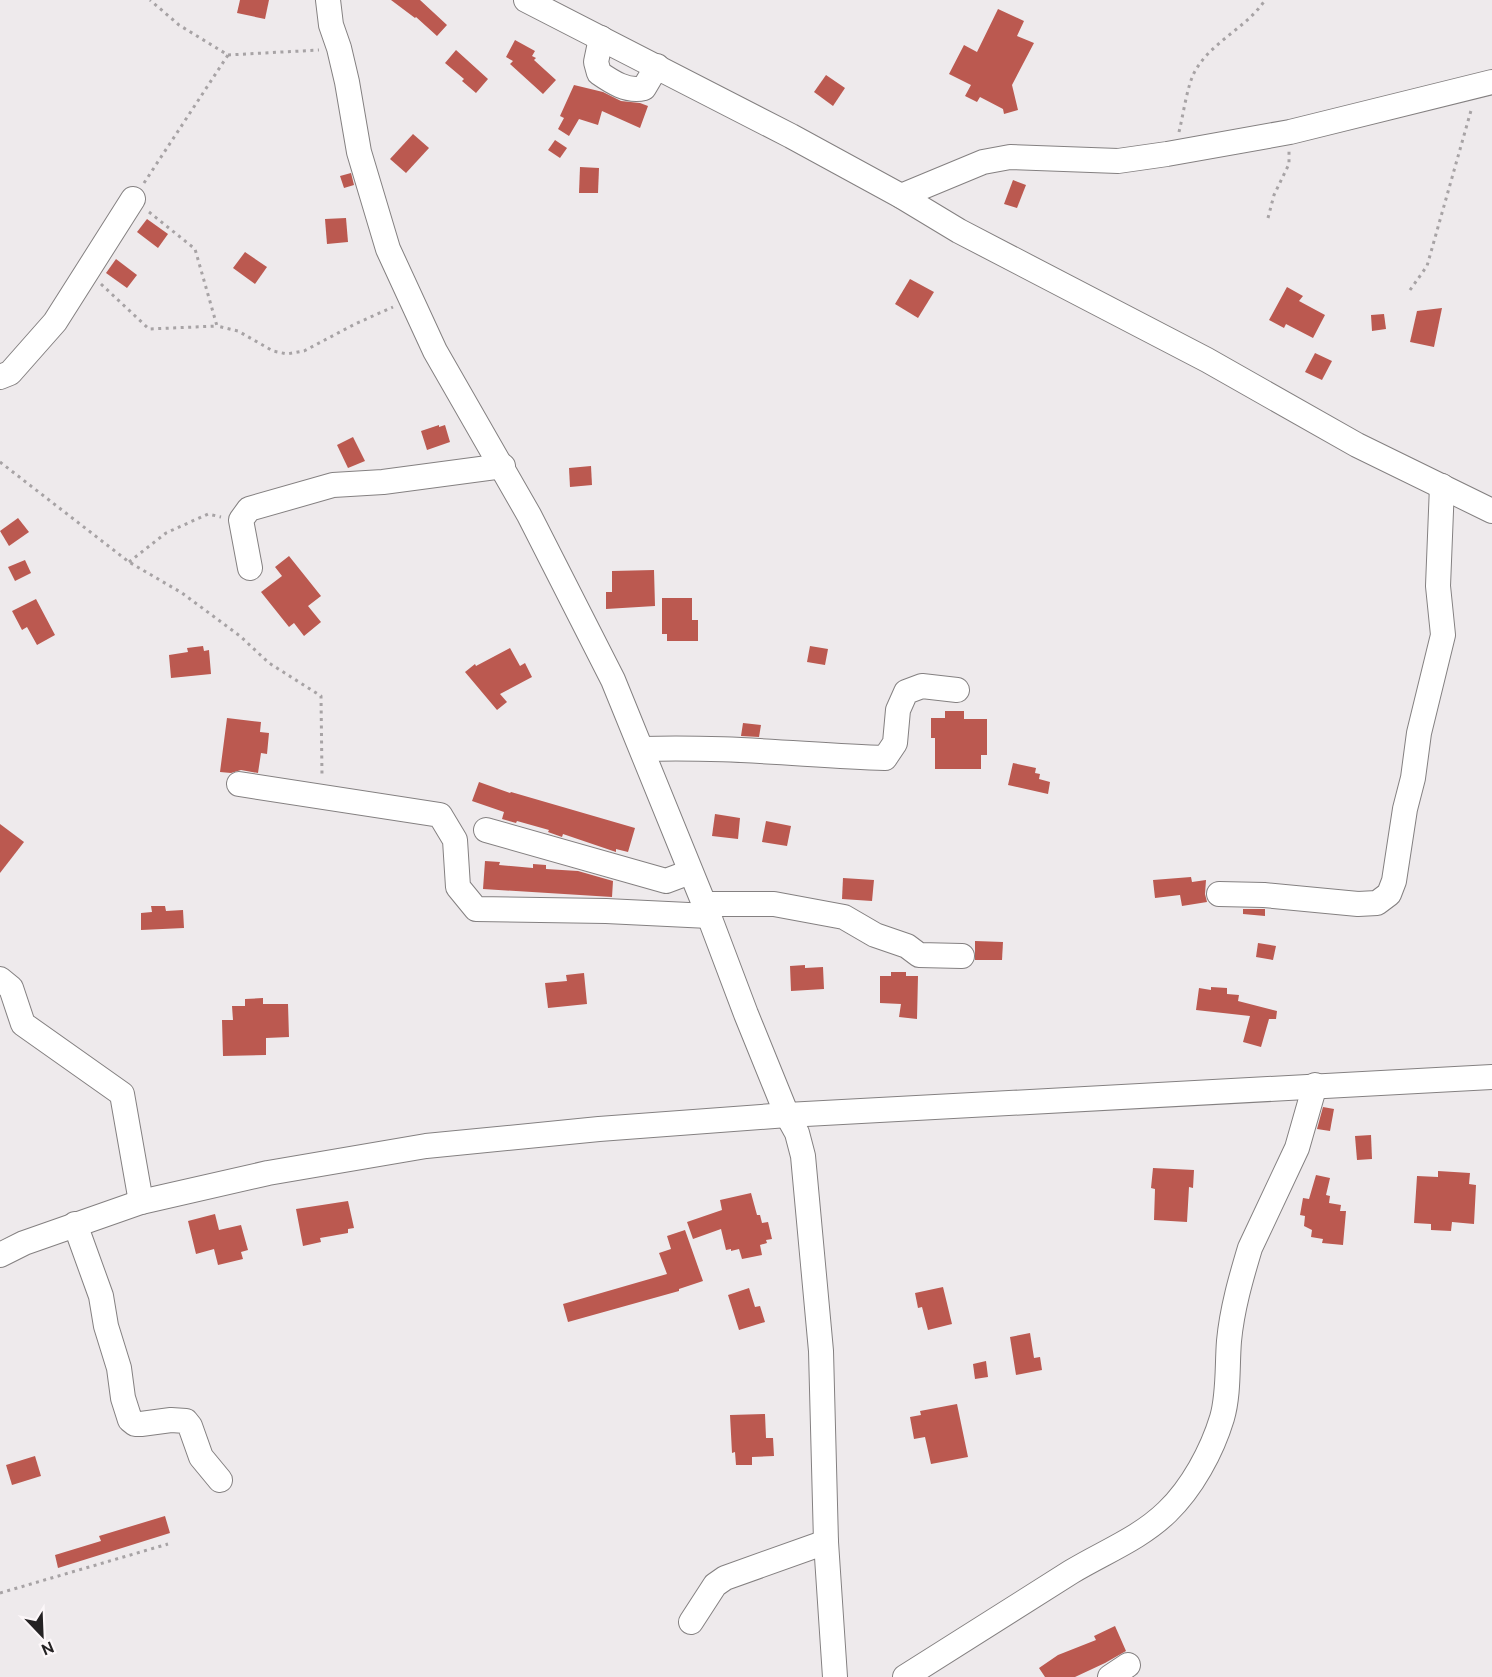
<svg xmlns="http://www.w3.org/2000/svg" width="1492" height="1677" font-family="Ubuntu,sans-serif">
<style>
.building{fill:#bb5950}
.lines{fill:none;stroke-linecap:round;stroke-linejoin:round}
.minor-casing{stroke:#848081;stroke-width:26}
.path{stroke:#a7a3a5;stroke-width:3;stroke-dasharray:3 4.5;stroke-linecap:butt}
.minor{stroke:#fff;stroke-width:24}
</style>
<rect width="100%" height="100%" fill="#eeeaec"/>
<g class="building">
<polygon points="240,0 269,0 265,19 237,13"/>
<polygon points="391,0 420,0 447,25 437,36 416,17 415,18"/>
<polygon points="998,9 1024,21 1017,36 1034,43 1012,85 1018,110 1004,114 1003,109 980,97 977,102 965,96 971,85 949,74 964,45 977,52"/>
<polygon points="515,40 535,51 532,56 536,58 534,60 556,80 543,94 510,64 513,61 506,57"/>
<polygon points="456,50 488,79 476,93 462,81 464,79 445,63"/>
<polygon points="826,75 845,88 833,106 814,92"/>
<polygon points="574,85 603,92 621,101 640,103 648,106 640,128 602,111 598,125 579,119 569,136 558,129 564,118 560,116"/>
<polygon points="413,134 429,148 406,173 390,159"/>
<polygon points="555,140 567,148 560,158 548,150"/>
<polygon points="580,167 599,168 598,193 579,193"/>
<polygon points="351,173 354,185 344,188 340,176"/>
<polygon points="1013,180 1026,185 1017,208 1004,204"/>
<polygon points="346,218 348,242 327,244 325,219"/>
<polygon points="147,219 168,234 158,248 137,232"/>
<polygon points="245,252 267,267 255,284 233,268"/>
<polygon points="116,259 137,275 127,288 106,273"/>
<polygon points="910,279 934,292 918,318 895,304"/>
<polygon points="1287,287 1303,296 1299,301 1325,315 1313,338 1286,324 1284,328 1269,320"/>
<polygon points="1442,308 1434,347 1410,342 1417,311"/>
<polygon points="1384,314 1386,329 1372,331 1371,315"/>
<polygon points="1315,353 1332,361 1322,380 1305,372"/>
<polygon points="439,425 439,427 445,425 450,442 427,450 421,431"/>
<polygon points="353,437 365,461 348,468 337,445"/>
<polygon points="591,466 592,485 570,487 569,468"/>
<polygon points="18,518 29,532 9,546 0,531"/>
<polygon points="289,556 321,596 308,606 321,622 304,636 294,623 289,627 261,592 282,576 275,567"/>
<polygon points="25,560 31,573 15,581 8,567"/>
<polygon points="654,570 655,606 606,609 606,592 612,592 612,571"/>
<polygon points="662,598 692,598 692,620 698,620 698,641 667,641 667,634 662,634"/>
<polygon points="36,599 55,635 37,645 27,627 22,630 12,611"/>
<polygon points="203,646 204,651 209,650 211,674 171,678 169,655 188,652 187,648"/>
<polygon points="810,646 828,649 825,665 807,662"/>
<polygon points="510,648 520,666 525,663 532,677 500,694 507,702 497,710 465,672 475,664 476,666"/>
<polygon points="945,711 964,711 964,719 987,719 987,755 981,755 981,769 935,769 935,738 931,738 931,718 945,718"/>
<polygon points="227,718 261,722 260,732 269,733 267,754 261,753 258,773 241,770 231,773 220,772"/>
<polygon points="743,723 761,725 759,737 741,736"/>
<polygon points="1013,763 1036,768 1035,773 1040,774 1039,779 1050,782 1048,794 1008,785"/>
<polygon points="479,782 510,793 511,792 635,828 628,852 616,849 616,852 563,834 562,837 548,832 549,830 517,821 516,823 502,819 504,812 472,801"/>
<polygon points="715,814 740,818 738,839 712,836"/>
<polygon points="766,821 791,826 787,846 762,842"/>
<polygon points="0,824 24,842 0,873"/>
<polygon points="485,861 500,862 499,865 533,868 533,864 546,865 546,869 578,871 613,881 612,897 483,889"/>
<polygon points="1191,877 1192,882 1206,880 1205,894 1207,902 1182,906 1180,895 1155,898 1153,880"/>
<polygon points="843,878 874,880 872,901 842,899"/>
<polygon points="151,906 165,906 166,911 183,910 184,928 141,930 141,913 152,912"/>
<polygon points="1243,909 1265,909 1265,916 1243,914"/>
<polygon points="975,941 1003,942 1002,960 975,960"/>
<polygon points="1258,943 1276,946 1273,960 1256,957"/>
<polygon points="805,965 805,968 823,967 824,989 791,991 790,966"/>
<polygon points="891,972 906,972 906,976 918,976 917,1019 899,1017 901,1004 880,1003 880,976 891,976"/>
<polygon points="584,973 587,1004 548,1008 545,983 567,981 566,975"/>
<polygon points="1211,987 1227,988 1227,994 1239,995 1238,1001 1277,1011 1276,1019 1269,1019 1261,1047 1243,1042 1250,1016 1196,1010 1199,988 1211,990"/>
<polygon points="263,998 263,1004 288,1004 289,1037 266,1038 266,1055 223,1056 222,1020 233,1020 232,1006 245,1006 245,999"/>
<polygon points="1323,1107 1334,1109 1330,1131 1317,1129"/>
<polygon points="1371,1135 1372,1159 1357,1160 1355,1136"/>
<polygon points="1153,1168 1194,1170 1193,1188 1189,1187 1187,1222 1154,1220 1155,1189 1151,1188"/>
<polygon points="1438,1171 1470,1173 1469,1184 1476,1185 1474,1224 1452,1222 1451,1231 1431,1230 1431,1224 1414,1223 1417,1176 1438,1177"/>
<polygon points="1316,1175 1330,1178 1326,1195 1330,1196 1329,1203 1341,1205 1340,1211 1346,1211 1343,1245 1322,1243 1323,1239 1311,1237 1312,1230 1304,1226 1305,1216 1300,1215 1303,1198 1309,1199"/>
<polygon points="751,1193 757,1215 760,1215 762,1223 768,1222 772,1239 766,1240 767,1243 760,1245 762,1255 742,1259 739,1249 731,1251 731,1249 726,1250 721,1229 693,1239 687,1222 722,1210 720,1200"/>
<polygon points="348,1201 354,1228 348,1229 348,1233 320,1238 321,1242 303,1246 296,1209"/>
<polygon points="215,1214 219,1230 241,1225 248,1250 241,1252 243,1259 218,1265 214,1249 196,1254 188,1221"/>
<polygon points="685,1230 703,1281 679,1289 679,1291 568,1322 563,1304 667,1274 659,1253 671,1249 667,1236"/>
<polygon points="943,1287 952,1324 928,1330 922,1307 918,1308 915,1293"/>
<polygon points="749,1288 755,1307 760,1306 765,1322 739,1330 728,1295"/>
<polygon points="1030,1333 1034,1358 1040,1357 1042,1370 1016,1375 1010,1337"/>
<polygon points="986,1361 988,1377 975,1379 973,1364"/>
<polygon points="957,1404 968,1457 931,1464 925,1437 914,1439 910,1417 921,1415 920,1411"/>
<polygon points="765,1414 766,1438 773,1438 774,1456 752,1457 752,1465 736,1465 735,1452 732,1453 730,1415"/>
<polygon points="35,1456 41,1476 12,1485 6,1465"/>
<polygon points="165,1516 170,1533 58,1568 55,1555 101,1541 99,1536"/>
<polygon points="1115,1626 1126,1651 1105,1663 1075,1677 1045,1677 1039,1668 1058,1655 1096,1640 1094,1636"/>
</g>
<g class="lines">
<defs>
<g id="minor">
<polyline points="328,0 331,25 339,48 347,82 359,152 388,249 435,351 529,515 613,680 709,916 746,1014 787,1115 797,1133 803,1156 821,1351 826,1542 835,1677"/>
<polyline points="526,0 791,136 901,196 959,231 1207,360 1357,445 1492,511"/>
<path d="M601 38 596 62 599 73C612 82 627 92 644 88L657 66"/>
<polyline points="901,196 983,162 1010,157 1118,161 1167,154 1290,132 1492,82"/>
<polyline points="0,377 10,373 55,322 133,199"/>
<polyline points="250,568 241,520 249,509 333,485 383,482 503,466"/>
<path d="M642 749C723 746 804 755 885 758L895 743 898 710 906 692 922 686 957 690"/>
<polyline points="239,784 440,815 455,840 458,887 476,909 606,911 709,916"/>
<polyline points="486,830 666,881 690,872"/>
<polyline points="1219,894 1264,895 1358,904 1377,903 1389,894 1394,881 1405,809 1413,778 1419,733 1443,635 1438,586 1442,486"/>
<polyline points="704,904 774,904 844,917 875,935 907,946 919,955 962,956"/>
<polyline points="0,979 11,988 23,1024 122,1094 141,1202"/>
<polyline points="75,1224 101,1296 106,1326 119,1368 123,1398 130,1420 135,1424 141,1424 171,1420 186,1421 190,1426 201,1457 220,1480"/>
<polyline points="0,1255 24,1243 141,1202 268,1173 426,1146 599,1129 787,1115 1492,1077"/>
<polyline points="691,1622 715,1585 725,1578 826,1542"/>
<path d="M905 1677C960 1642 1015 1607 1071 1572 1104 1552 1139 1539 1167 1512 1192 1488 1212 1451 1222 1418 1229 1394 1227 1366 1229 1341 1232 1309 1241 1278 1250 1248L1297 1148 1315 1085"/>
<polyline points="1110,1677 1128,1665"/>
</g>
</defs>
<use href="#minor" class="minor-casing"/>
<g class="path">
<polyline points="228,55 319,50"/>
<path d="M1179 132C1183 116 1187 87 1194 73 1210 42 1247 28 1265 0"/>
<polyline points="144,183 228,55 179,25 150,0"/>
<polyline points="149,212 195,249 217,326 238,331 273,351 287,354 304,351 355,324 393,307"/>
<polyline points="1268,218 1274,195 1289,164 1289,151"/>
<polyline points="101,284 149,329 217,326"/>
<polyline points="1410,290 1427,266 1472,107"/>
<polyline points="0,462 129,562 182,593 240,636 269,663 321,696 322,776"/>
<polyline points="129,562 166,533 208,514 221,517"/>
<polyline points="0,1593 168,1544"/>
</g>
<use href="#minor" class="minor"/>
</g>
<g transform="translate(42 1635) rotate(157)" stroke="#fcf7f9" stroke-width="4.5" paint-order="stroke">
<path d="M0-4.5L10 22L0 15L-10 22Z" fill="#242223"/>
<text y="-9" font-size="16" font-weight="bold" text-anchor="middle" fill="#242223">N</text>
</g>
</svg>
